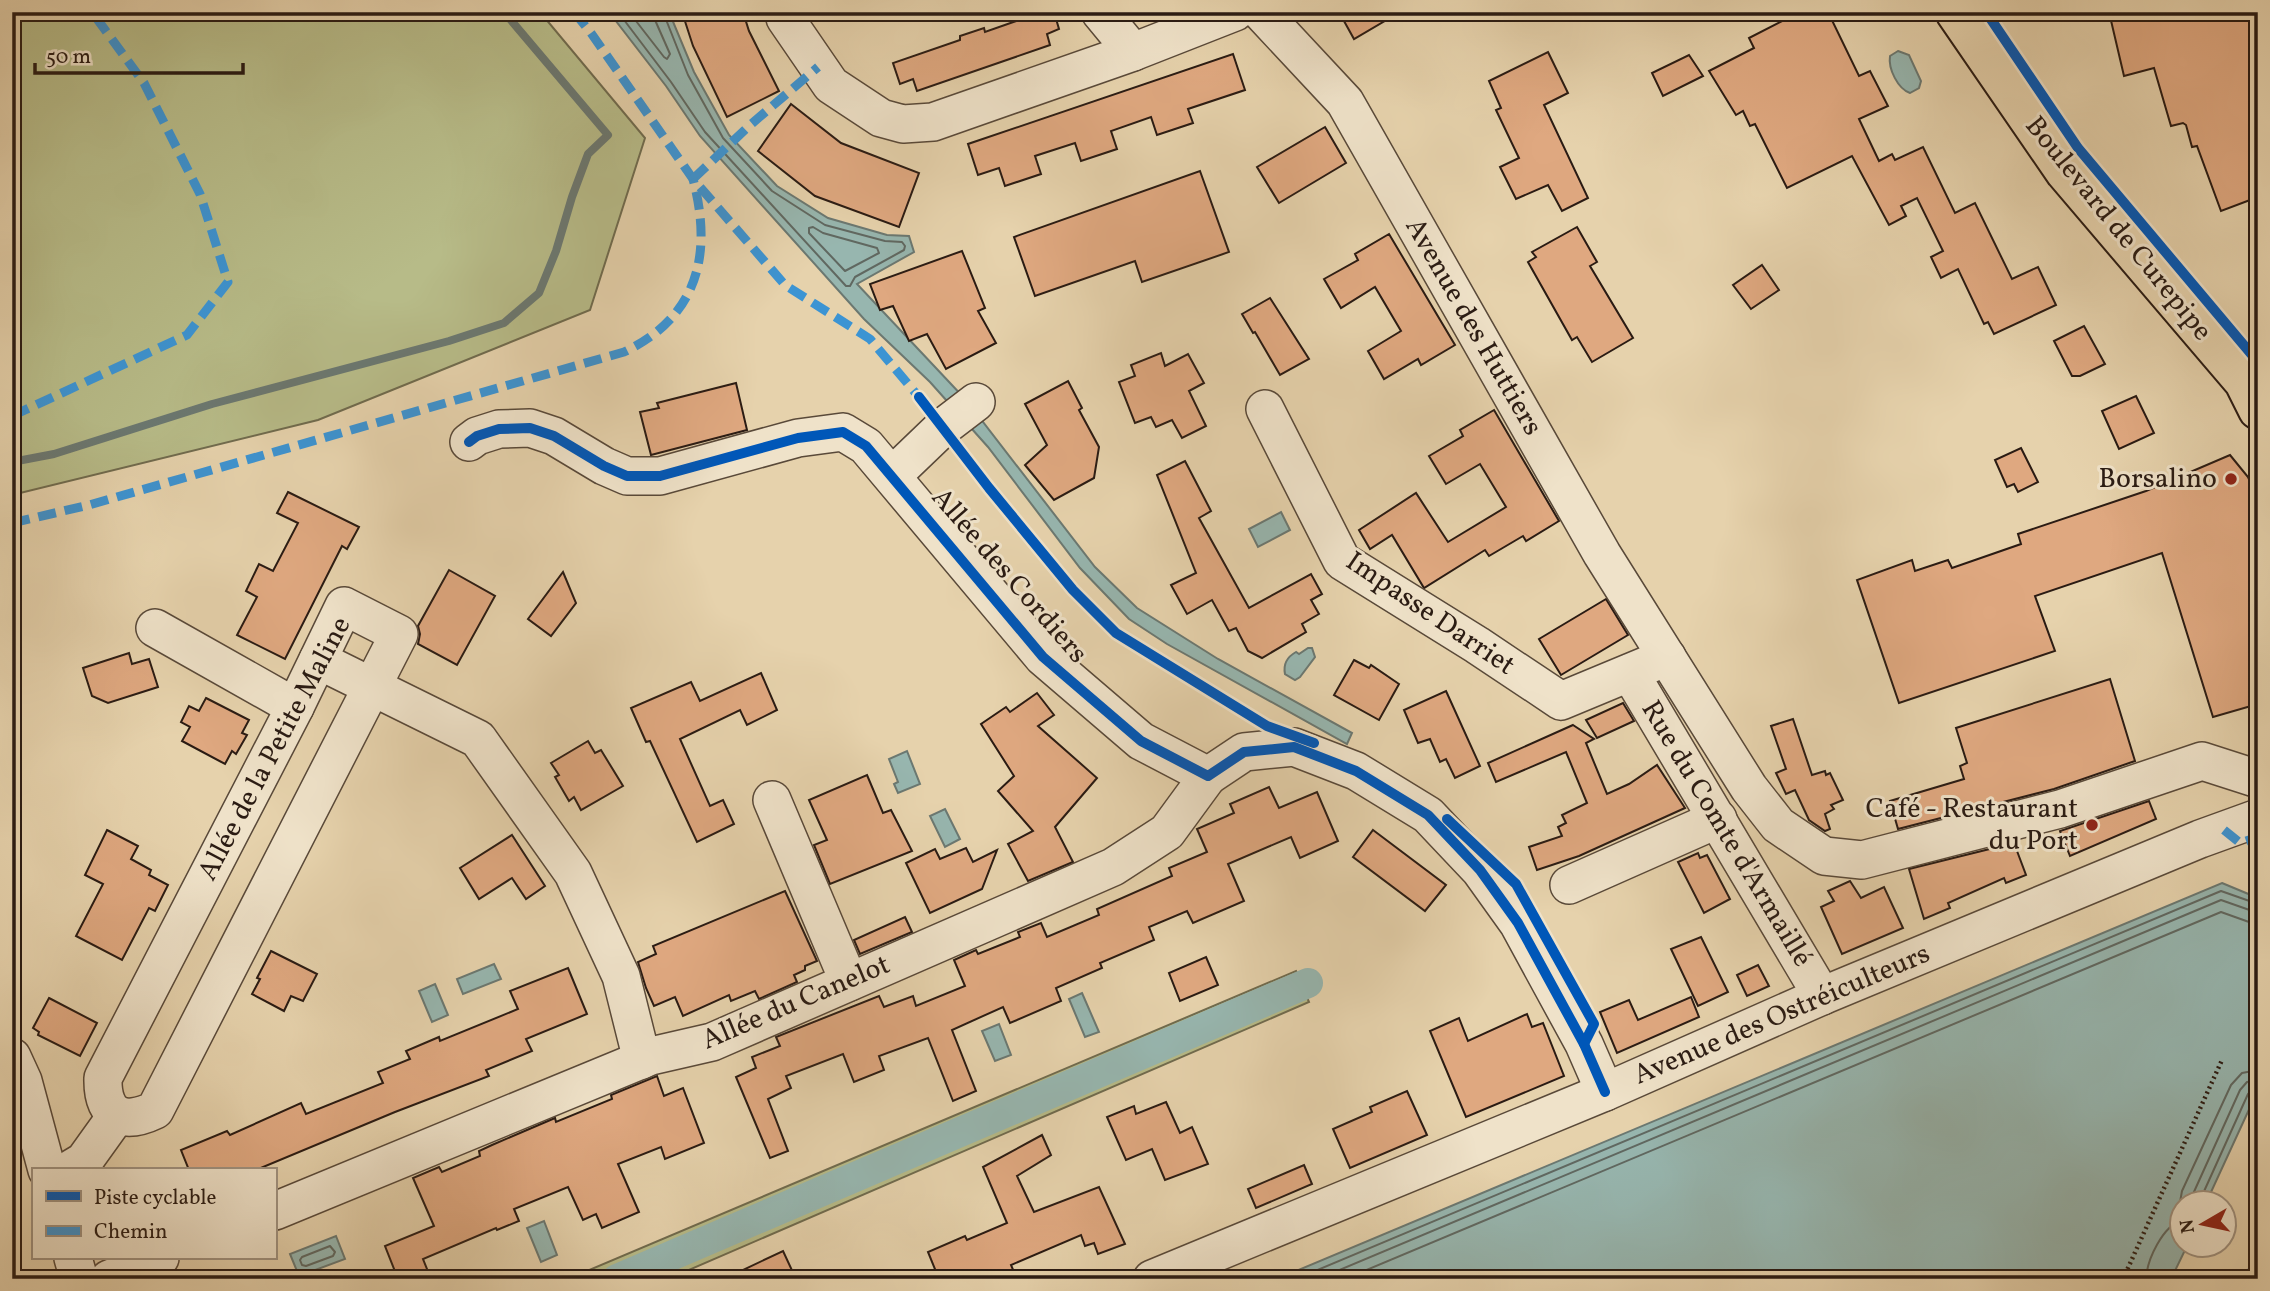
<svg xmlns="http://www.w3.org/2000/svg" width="2270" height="1291" font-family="Vollkorn,serif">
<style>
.green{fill:#b7bb88;stroke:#706b4e;stroke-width:2}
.water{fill:#97b6af;stroke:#6b7871;stroke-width:2}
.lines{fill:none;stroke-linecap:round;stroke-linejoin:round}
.shore{stroke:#606861;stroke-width:2}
.stream{stroke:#6b7871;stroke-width:8}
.canal{stroke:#97b6af;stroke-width:30}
.building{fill:#dfa880;stroke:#2a1b13;stroke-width:2}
.minor-casing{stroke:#594939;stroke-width:40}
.major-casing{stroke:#2a1b13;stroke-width:42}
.path{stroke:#2a1b13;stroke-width:4.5;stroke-dasharray:2 3.5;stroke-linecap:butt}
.minor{stroke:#efe2c9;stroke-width:37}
.major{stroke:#e6d2ac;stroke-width:38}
.quiet{stroke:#3c94d3;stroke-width:9;stroke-dasharray:18 9;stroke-linecap:butt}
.cycleway-casing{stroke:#efe2c9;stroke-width:15}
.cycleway{stroke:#0057b8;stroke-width:10}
.poi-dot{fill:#8f2418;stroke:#efe2c9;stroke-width:2.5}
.labels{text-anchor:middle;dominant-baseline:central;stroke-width:6;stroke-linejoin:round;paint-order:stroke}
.street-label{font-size:28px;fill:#2a1b13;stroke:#efe2c9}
.poi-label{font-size:28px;fill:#2a1b13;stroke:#efe2c9;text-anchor:end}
</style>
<rect width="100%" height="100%" fill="#e6d2ac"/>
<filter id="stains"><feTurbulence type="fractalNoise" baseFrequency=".00286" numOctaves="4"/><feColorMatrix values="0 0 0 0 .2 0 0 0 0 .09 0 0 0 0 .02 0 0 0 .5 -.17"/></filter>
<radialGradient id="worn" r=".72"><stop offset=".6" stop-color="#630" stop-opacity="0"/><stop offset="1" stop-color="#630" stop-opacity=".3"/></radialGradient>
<g class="green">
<polygon points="12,12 540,12 645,138 590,310 318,420 12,495"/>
<polygon points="1296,971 1309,1002 668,1279 568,1279"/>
</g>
<g class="water">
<polygon points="609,12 669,12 694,72 729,135 777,186 828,218 887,235 909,236 914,252 857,284 966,400 1095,567 1137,608 1218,659 1352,733 1347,744 1167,644 1129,619 1080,568 988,447 930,382 864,319 700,136 666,86"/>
<path d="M1898 51 1909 55 1921 81 1919 88 1910 93C1898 89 1888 69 1890 56Z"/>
<polygon points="1281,512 1290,530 1258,547 1249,529"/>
<path d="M1308 648H1312L1315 657 1300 677 1295 680 1285 674C1283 664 1287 657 1296 652L1299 654Z"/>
<polygon points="907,751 920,784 898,793 894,784 898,782 889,759"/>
<polygon points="945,809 960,839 945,847 930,816"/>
<polygon points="2222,883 2258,898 2258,1090 2206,1203 2182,1204 2182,1246 2187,1246 2171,1279 1277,1279"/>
<polygon points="494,964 501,979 463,994 457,979"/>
<polygon points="435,984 448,1015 432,1022 419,991"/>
<polygon points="1082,993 1099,1032 1085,1037 1069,999"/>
<polygon points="999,1024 1011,1055 995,1061 982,1031"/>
<polygon points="544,1221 557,1255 541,1262 527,1228"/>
<polygon points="336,1236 345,1259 299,1276 290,1254"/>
</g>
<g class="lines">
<g class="shore">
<polyline points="618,12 671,82 705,132 846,286 850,286 855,277 904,250 905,246 902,242 885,241 825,225 772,191 723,138 688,75 663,12"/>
<polyline points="629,12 664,57 667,59 670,54 655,20 654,12"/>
<polygon points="809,228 813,227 823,233 877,248 879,253 845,271 809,233"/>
<polyline points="2191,1204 2193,1194 2240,1090 2247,1082 2258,1080"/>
<polyline points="2200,1204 2201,1198 2248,1094 2252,1090 2258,1089"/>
<polyline points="2182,1212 2180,1202 2182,1191 2231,1085 2242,1073 2258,1070"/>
<polygon points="330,1246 335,1252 333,1256 306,1266 302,1265 300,1260 302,1257"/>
<polyline points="1296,1279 2221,891 2258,904"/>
<polyline points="1318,1279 2221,900 2258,913"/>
<polyline points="1345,1279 2221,912 2249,922 2258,923"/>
<path d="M2146 1279C2147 1259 2163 1226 2182 1220"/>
</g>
<polyline class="stream" points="12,462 54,454 212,404 449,341 504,323 539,293 556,251 572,197 588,154 608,135 504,12"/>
<polyline class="canal" points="617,1279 1308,983"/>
</g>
<g class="building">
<polygon points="682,12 743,12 749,31 779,91 727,117 693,46"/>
<polygon points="1042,12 1054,12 1059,29 1047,34 1050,45 917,91 913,79 900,84 893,63 960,40 960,36 984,28 985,32"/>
<polygon points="1339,12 1400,12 1354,39"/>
<polygon points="1800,12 1828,12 1859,76 1870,71 1888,106 1859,119 1879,161 1892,154 1895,160 1923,147 1955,213 1975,203 2012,279 2038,267 2056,305 1994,334 1988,322 1984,324 1958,269 1941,278 1931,257 1943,251 1917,198 1901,206 1906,216 1889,225 1852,156 1787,188 1755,124 1750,126 1743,111 1736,115 1709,71 1754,48 1749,38"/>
<polygon points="2109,12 2258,12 2258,197 2221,211 2197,146 2192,147 2186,125 2183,123 2171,126 2154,68 2124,76"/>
<polygon points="1548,52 1568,93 1544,105 1588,198 1562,211 1548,185 1516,199 1500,167 1519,158 1496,110 1501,108 1489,81"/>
<polygon points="1233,54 1245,90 1188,109 1193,123 1157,135 1151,117 1111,131 1117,149 1081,161 1075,143 1035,156 1041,174 1005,186 999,168 978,175 968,144"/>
<polygon points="1689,55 1703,76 1663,96 1652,73"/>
<polygon points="791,104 841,143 919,173 899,227 815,196 758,151"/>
<polygon points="1325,127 1346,163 1279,203 1257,167"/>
<polygon points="1200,171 1229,252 1142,282 1135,261 1035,296 1014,237"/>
<polygon points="1577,227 1597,262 1590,266 1633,338 1592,362 1577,337 1572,340 1528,262 1536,257 1532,252"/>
<polygon points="1389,234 1455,345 1421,365 1418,359 1384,379 1368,351 1401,331 1375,287 1341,308 1324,279 1358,260 1355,254"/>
<polygon points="962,251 985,308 978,311 996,343 946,369 927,334 909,341 893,306 880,310 870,284"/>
<polygon points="1762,265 1779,290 1751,309 1733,285"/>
<polygon points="1270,298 1309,359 1280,375 1255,332 1253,333 1242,314"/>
<polygon points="2084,326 2105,364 2080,376 2072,376 2054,341"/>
<polygon points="1161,353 1165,366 1188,354 1204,383 1189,391 1206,426 1182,438 1172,420 1156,427 1151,417 1135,423 1119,382 1135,376 1131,365"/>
<polygon points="1068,381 1082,408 1079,410 1099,447 1094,478 1054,500 1025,465 1047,445 1025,404"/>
<polygon points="736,383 747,430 651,455 640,412 659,408 657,403"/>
<polygon points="2136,396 2154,433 2119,449 2102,411"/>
<polygon points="1494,410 1559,521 1526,541 1523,536 1489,556 1485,550 1424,588 1392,535 1370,549 1359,530 1416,493 1448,542 1506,507 1480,464 1446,484 1429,456 1463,436 1460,430"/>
<polygon points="2021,448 2038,482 2018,492 2014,484 2007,487 1995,460"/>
<polygon points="2230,455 2248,477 2258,499 2258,704 2213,717 2162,553 2035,596 2055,651 1899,703 1857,580 1912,560 1915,571 1948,560 1952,568 2021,544 2018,534 2146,491"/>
<polygon points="1185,461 1211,511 1199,518 1249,608 1311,574 1322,594 1311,600 1319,614 1302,624 1306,632 1262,658 1248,651 1236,628 1229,631 1212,600 1187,614 1171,585 1196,573 1157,475"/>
<polygon points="288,492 359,527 347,549 342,546 285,659 237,635 257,597 246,591 259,564 273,571 298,523 277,513"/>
<polygon points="449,570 495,596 457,665 418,644 420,634 418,626"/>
<polygon points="563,572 576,603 551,636 528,619"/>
<polygon points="1606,599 1628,635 1561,675 1539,639"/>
<polygon points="129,653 132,664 149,659 158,687 108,703 92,696 83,668"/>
<polygon points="1354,660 1369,668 1371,665 1399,684 1379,720 1334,695"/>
<polygon points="761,673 777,710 747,725 740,710 680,739 710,806 723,800 734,824 697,842 650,741 646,742 631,708 691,682 700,701"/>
<polygon points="2110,679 2135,761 2054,789 1898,829 1890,801 1964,779 1960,766 1967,763 1956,728"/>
<polygon points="1446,691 1480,766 1455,778 1446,759 1440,762 1430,739 1418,743 1404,710"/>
<polygon points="1037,693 1054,715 1038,726 1097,778 1055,827 1073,862 1028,881 1008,844 1033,831 998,791 1014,776 981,724 1006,707 1010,712"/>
<polygon points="206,698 249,720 242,733 247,735 236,754 232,751 225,764 182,741 190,727 181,722 189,706 199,711"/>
<polygon points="1623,703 1634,721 1597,738 1586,720"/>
<polygon points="1793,719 1812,775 1825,771 1826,775 1830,773 1843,800 1831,805 1834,809 1825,814 1830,829 1825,831 1809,820 1795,790 1786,794 1776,773 1786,769 1771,726"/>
<polygon points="1573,725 1594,739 1586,743 1607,794 1629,784 1657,765 1685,808 1579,856 1537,870 1529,847 1562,836 1558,827 1566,823 1562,815 1587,803 1566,752 1496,782 1488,763"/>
<polygon points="588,741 595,753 601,750 623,786 581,810 574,797 569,801 555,777 559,775 551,763"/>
<polygon points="867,775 883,813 891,810 912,851 830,884 814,845 827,840 809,800"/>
<polygon points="1269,787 1279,808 1317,792 1338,841 1300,858 1291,837 1228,864 1244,901 1193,923 1187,911 1149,927 1154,940 1100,963 1102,968 1056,988 1061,1001 1010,1023 1003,1007 952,1030 976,1091 953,1101 928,1038 879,1056 884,1070 854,1082 843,1054 786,1076 791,1088 768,1099 788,1151 770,1158 736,1077 756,1068 752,1057 780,1046 776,1037 879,996 884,1007 913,996 916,1006 965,986 954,960 976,950 978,954 1020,937 1018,932 1041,923 1047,937 1099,915 1097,909 1172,876 1169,868 1207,852 1197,829 1234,813 1230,804"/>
<polygon points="2149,801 2156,819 2070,856 2060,831"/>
<polygon points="107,830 138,846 131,859 151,870 149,875 168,885 155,911 149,908 122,960 76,936 103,884 85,875"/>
<polygon points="1373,830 1446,885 1425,911 1353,857"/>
<polygon points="512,835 545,886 526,899 512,878 479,899 460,868"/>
<polygon points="2014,843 2026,875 2006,883 2004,878 1948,903 1950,908 1924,919 1909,869"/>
<polygon points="966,848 973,862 997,850 982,889 930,913 906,863 935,849 940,859"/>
<polygon points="1698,853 1700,858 1707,855 1730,899 1704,913 1678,862"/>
<polygon points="1850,881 1861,898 1884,887 1903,928 1842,954 1821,907 1834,901 1828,891"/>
<polygon points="785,891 817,961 805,966 805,970 794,975 797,982 759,999 755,991 731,1001 729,995 683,1016 675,997 654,1006 646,988 638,962 656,954 653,946"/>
<polygon points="905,917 912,932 860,954 854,940"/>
<polygon points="1701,937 1728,992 1698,1006 1671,949"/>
<polygon points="271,951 317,974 303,1001 291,996 284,1011 252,994 260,979 257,978"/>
<polygon points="1206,957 1218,985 1180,1001 1169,973"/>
<polygon points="1758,965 1769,986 1747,996 1737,975"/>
<polygon points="568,968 587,1014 526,1039 532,1051 486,1070 489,1076 395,1112 256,1170 189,1170 181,1150 227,1131 230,1135 301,1103 306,1114 383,1083 378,1072 410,1059 406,1051 439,1037 440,1041 518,1009 510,991"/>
<polygon points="1691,997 1699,1017 1617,1053 1600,1012 1629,1000 1638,1020"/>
<polygon points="49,998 97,1023 80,1056 38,1035 39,1032 33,1028"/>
<polygon points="1527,1014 1532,1027 1543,1023 1564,1076 1466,1117 1430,1031 1459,1018 1468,1041"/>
<polygon points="657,1076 664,1096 683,1088 704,1143 665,1159 661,1147 618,1164 639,1212 602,1228 596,1214 583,1220 568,1187 514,1209 519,1221 497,1230 496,1228 423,1259 431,1279 398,1279 385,1246 434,1226 413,1178 439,1167 442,1172 480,1156 479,1151 492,1145 555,1118 556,1122 612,1099 611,1095"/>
<polygon points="1407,1091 1427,1135 1350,1168 1333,1129 1372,1112 1370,1107"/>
<polygon points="1166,1102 1180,1133 1192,1127 1208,1164 1165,1180 1152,1149 1126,1160 1107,1117 1134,1106 1136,1114"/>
<polygon points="1042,1135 1051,1155 1017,1176 1034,1212 1099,1187 1125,1244 1098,1254 1094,1243 1085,1246 1081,1235 1011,1265 1017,1279 939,1279 928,1252 965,1236 967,1240 1007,1223 983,1167"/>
<polygon points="1304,1165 1312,1184 1256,1208 1248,1189"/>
<polygon points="783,1251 796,1279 724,1279"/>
</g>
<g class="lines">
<defs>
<g id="minor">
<polyline points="784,12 785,18 831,85 881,118 903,124 933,122 1133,52 1235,12"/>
<polyline points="1100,12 1133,52"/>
<polyline points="1261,12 1345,102 1602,554 1749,788 1778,825 1824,856 1862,860 2060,809 2202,761 2258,779"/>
<polyline points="1265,409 1342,561 1477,645 1561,701 1667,657"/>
<polyline points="469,442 477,436 499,429 530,428 554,436 604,466 627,476 660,476 798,438 843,432 866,446 1043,657 1141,741 1208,776 1244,752 1294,747 1356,771 1428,815 1480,870 1518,923 1584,1044 1605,1092"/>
<polyline points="892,476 942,428 976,402"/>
<path d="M344 606 399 634 155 1110C122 1126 102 1115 103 1078L295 707Z"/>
<polyline points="155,628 295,707"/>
<polyline points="318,660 478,739 573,873 621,976 642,1060"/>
<polyline points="1630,673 1822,996"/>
<polyline points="772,800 849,982"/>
<polyline points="1569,885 1718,819"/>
<polyline points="12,1057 23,1081 47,1170"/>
<polyline points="69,1170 84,1161 117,1115"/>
<polyline points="275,1211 651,1056 712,1042 1113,867 1167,832 1208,776"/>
<polyline points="73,1258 79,1279"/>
<polyline points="109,1279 160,1258"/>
<polyline points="1152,1279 1605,1092 1822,996 2200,839 2258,818"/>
</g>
<polyline id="major" points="1955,12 2065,172 2244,382 2258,410"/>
</defs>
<use href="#minor" class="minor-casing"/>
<use href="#major" class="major-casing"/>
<polyline class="path" points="2123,1279 2222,1060"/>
<use href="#minor" class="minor"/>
<use href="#major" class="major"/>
<g class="quiet">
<polyline points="574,12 591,33 693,179 785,285 870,339 919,397"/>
<polyline points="693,179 749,126 818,67"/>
<polyline points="12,416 187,335 228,282 200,194 144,83 92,12"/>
<path d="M12 523 89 505 624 352C698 317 713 254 693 179"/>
<polyline points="2224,830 2240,843 2258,837"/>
<polyline points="2248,1279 2258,1257"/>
</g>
<defs>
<g id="cycleway">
<polyline points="1986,12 2078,148 2258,362"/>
<polyline points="919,397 989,488 1073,590 1116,633 1267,726 1314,743"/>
<polyline points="469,442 477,436 499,429 530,428 554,436 604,466 627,476 660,476 798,438 843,432 866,446 1043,657 1141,741 1208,776 1244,752 1294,747 1356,771 1428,815 1480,870 1518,923 1584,1044 1605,1092"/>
<polyline points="1447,819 1516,884 1594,1024 1584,1044"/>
</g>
</defs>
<use href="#cycleway" class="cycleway-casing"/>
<use href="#cycleway" class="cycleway"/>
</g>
<g class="poi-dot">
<circle cx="2231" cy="479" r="7"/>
<circle cx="2092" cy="825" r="7"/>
</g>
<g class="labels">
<g class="street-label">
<text transform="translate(2118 229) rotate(51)">Boulevard de Curepipe</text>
<text transform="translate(1473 327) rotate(60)">Avenue des Huttiers</text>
<text transform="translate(1009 576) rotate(49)">Allée des Cordiers</text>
<text transform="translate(1430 614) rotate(34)">Impasse Darriet</text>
<text transform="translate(275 749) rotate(-62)">Allée de la Petite Maline</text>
<text transform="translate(1726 834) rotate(59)">Rue du Comte d'Armaillé</text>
<text transform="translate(796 1003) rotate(-23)">Allée du Canelot</text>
<text transform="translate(1782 1015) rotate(-23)">Avenue des Ostréiculteurs</text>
</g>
<g class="poi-label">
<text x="2217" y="479">Borsalino</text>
<text x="2078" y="809">Café - Restaurant<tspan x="2078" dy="32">du Port</tspan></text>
</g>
</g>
<rect width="2270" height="1291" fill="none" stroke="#e6d2ac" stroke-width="42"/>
<rect x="14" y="14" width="2242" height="1263" fill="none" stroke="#2a1b13" stroke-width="3.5"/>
<rect x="21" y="21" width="2228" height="1249" fill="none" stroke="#2a1b13" stroke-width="2"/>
<rect x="32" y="1168" width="245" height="91" fill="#efe2c9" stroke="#a09280" stroke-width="2"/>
<rect x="46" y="1191" width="35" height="10" fill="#0057b8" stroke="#a09280" stroke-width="2"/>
<text x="94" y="1204" font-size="21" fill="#2a1b13">Piste cyclable</text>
<rect x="46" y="1226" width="35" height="10" fill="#3c94d3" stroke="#a09280" stroke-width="2"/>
<text x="94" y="1238" font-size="21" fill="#2a1b13">Chemin</text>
<g transform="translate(2203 1224) rotate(261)"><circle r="33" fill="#efe2c9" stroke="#a09280" stroke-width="2"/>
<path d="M0-5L12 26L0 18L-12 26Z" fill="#8f2418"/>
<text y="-10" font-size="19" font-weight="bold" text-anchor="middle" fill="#2a1b13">N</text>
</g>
<path d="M35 63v10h208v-10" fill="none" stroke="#2a1b13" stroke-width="3.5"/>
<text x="46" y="63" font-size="21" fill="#2a1b13" stroke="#efe2c9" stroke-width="5" paint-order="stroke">50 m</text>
<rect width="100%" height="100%" filter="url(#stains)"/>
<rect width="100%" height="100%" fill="url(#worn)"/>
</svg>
